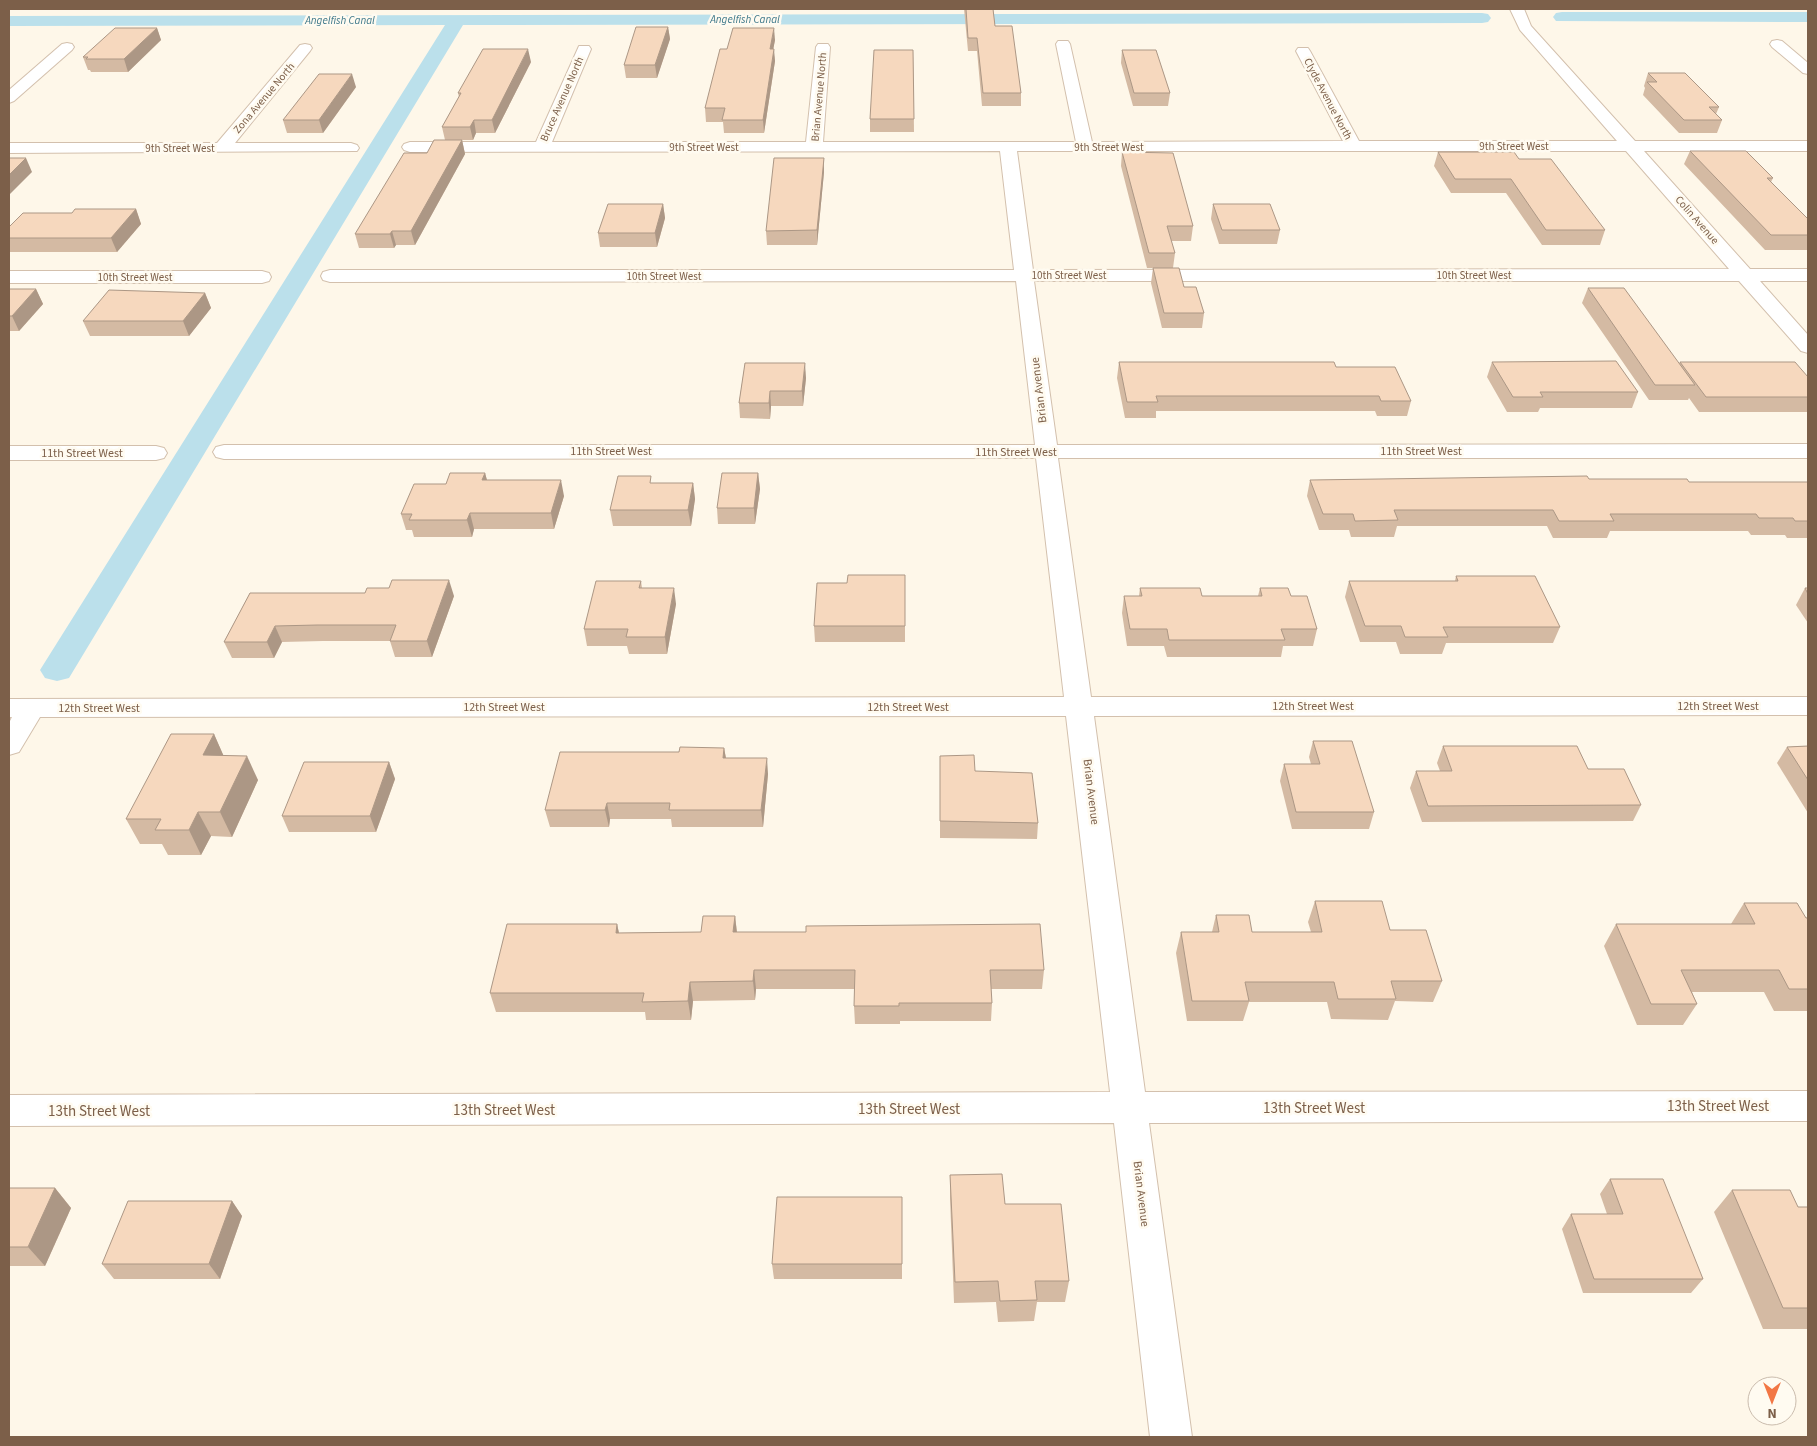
<svg xmlns="http://www.w3.org/2000/svg" width="1817" height="1446" font-family="'Source Sans 3',sans-serif">
<style>
.lines{fill:none;stroke-linecap:round;stroke-linejoin:round}
.canal{fill:#bbe0eb;fill-rule:evenodd}
.minor-casing{stroke:#d3c0ad;stroke-width:2}
.minor{fill:#fff;fill-rule:evenodd}
.wall{fill:#d4baa3}
.shaded-wall{fill:#ac9785}
.building{fill:#f6d8be;stroke:#ac9785}
.labels{text-anchor:middle;dominant-baseline:central;stroke-width:5;stroke-linejoin:round;paint-order:stroke}
.far-water-label{font-size:11px;font-style:italic;fill:#3e788a;stroke:#fffbf1}
.far-street-label{font-size:11px;fill:#7c5f49;stroke:#fffbf1}
.street-label{font-size:12px;fill:#7c5f49;stroke:#fffbf1}
.near-street-label{font-size:15px;fill:#7c5f49;stroke:#fffbf1}
</style>
<rect width="100%" height="100%" fill="#fef7e9"/>
<g class="lines">
<g class="canal">
<polygon points="1562,12 1808,12 1808,22 1556,21 1553,17 1556,13"/>
<polygon points="1482,13 1488,14 1491,18 1488,22 1482,23 463,25 69,678 57,681 45,678 40,670 445,25 9,26 9,16"/>
</g>
<defs>
<g id="minor">
<path d="M1510 9H1524L1531 26 1635 141H1808V151H1644L1750 269H1808V281H1760L1808 335V353L1801 351 1739 281H1034L1057 445 1808 444V458H1058L1091 697H1808V715L1094 716 1145 1092 1808 1091V1121L1149 1123 1192 1437H1150L1114 1123 9 1126V1095L1110 1092 1066 716 40 717 19 752 9 755V723L12 717H9V699L1064 697 1036 458 224 459 216 457 213 452 216 447 224 445H1035L1016 281 330 282 323 280 321 276 323 272 330 270H1014L1000 151 410 152 404 150 402 147 404 144 410 142H536L579 46H589L591 49 552 142H806L816 47 818 44H828L830 47 823 142H1076L1056 44 1058 41H1068L1070 44 1092 142 1343 141 1296 51 1298 48H1308L1310 51 1359 141H1617L1520 30ZM1017 151H1626L1729 269 1033 270Z"/>
<polygon points="1777,40 1782,41 1808,63 1808,74 1803,73 1772,47 1770,44 1772,41"/>
<polygon points="67,43 72,44 74,47 72,50 14,101 9,103 9,90 62,44"/>
<polygon points="305,44 310,45 312,48 310,51 235,143 351,143 357,145 359,148 357,151 9,153 9,143 217,143 300,45"/>
<polygon points="9,271 262,271 269,273 271,277 269,281 262,283 9,283"/>
<polygon points="9,446 156,446 164,448 167,453 164,458 156,460 9,460"/>
</g>
</defs>
<use href="#minor" class="minor-casing"/>
<use href="#minor" class="minor"/>
</g>
<g class="wall">
<polygon points="964,9 993,9 995,26 1021,93 1021,106 982,106 977,51 968,51"/>
<polygon points="668,27 670,39 657,78 626,78 624,65"/>
<polygon points="157,28 161,40 128,72 91,72 90,70 88,70 83,57"/>
<polygon points="775,40 773,49 775,61 764,133 724,133 723,122 706,122 705,108 727,49"/>
<polygon points="913,50 914,132 870,132 870,119"/>
<polygon points="1122,50 1170,93 1168,106 1133,106 1121,63"/>
<polygon points="531,62 495,133 476,133 473,140 445,140 442,127 459,97 458,93"/>
<polygon points="1648,73 1719,107 1716,114 1722,120 1717,133 1679,133 1643,95 1645,88 1644,86"/>
<polygon points="356,87 323,133 287,133 283,120"/>
<polygon points="462,140 465,154 415,245 396,245 394,248 359,248 355,234 427,153"/>
<polygon points="1690,151 1773,178 1771,182 1808,219 1808,250 1765,250 1684,164"/>
<polygon points="1122,152 1193,226 1191,241 1171,241 1175,253 1173,268 1147,268 1121,166"/>
<polygon points="1438,152 1519,159 1605,230 1600,245 1542,245 1506,193 1451,193 1434,166"/>
<polygon points="824,158 824,172 817,245 767,245 766,231"/>
<polygon points="663,204 665,218 657,247 600,247 598,233"/>
<polygon points="1213,204 1280,230 1277,244 1219,244 1211,219"/>
<polygon points="136,209 141,224 117,252 9,252 9,227 72,213"/>
<polygon points="1153,268 1184,287 1204,313 1202,328 1162,328 1151,283"/>
<polygon points="1588,288 1679,363 1680,362 1808,377 1808,412 1699,412 1689,398 1688,400 1649,400 1582,303"/>
<polygon points="9,289 36,289 43,304 19,331 9,331"/>
<polygon points="205,293 211,308 189,336 90,336 83,321"/>
<polygon points="1119,362 1336,367 1411,401 1407,416 1377,416 1375,411 1156,411 1156,418 1125,418 1117,378"/>
<polygon points="1492,362 1638,392 1632,408 1540,408 1538,412 1507,412 1487,377"/>
<polygon points="745,363 806,378 803,406 771,406 770,419 740,418 739,403"/>
<polygon points="485,473 487,480 564,496 554,529 474,529 472,537 414,537 412,530 406,530 401,514 446,484"/>
<polygon points="758,473 760,489 755,524 718,524 717,508"/>
<polygon points="1589,479 1689,482 1808,482 1808,538 1787,538 1785,535 1751,535 1748,531 1610,531 1607,538 1553,538 1547,526 1397,526 1394,537 1351,537 1349,530 1319,530 1307,496 1310,480"/>
<polygon points="652,483 693,483 695,499 691,526 613,526 610,510"/>
<polygon points="905,575 905,642 815,642 814,626 847,583"/>
<polygon points="1456,576 1560,627 1553,643 1446,643 1442,654 1400,654 1396,642 1360,642 1345,597 1349,581 1455,581"/>
<polygon points="641,581 642,588 676,604 667,654 629,654 627,646 587,646 584,629"/>
<polygon points="1140,588 1202,596 1258,596 1260,588 1291,596 1317,629 1313,646 1283,646 1281,657 1167,657 1164,646 1127,646 1122,613 1124,596 1139,596"/>
<polygon points="1805,588 1808,588 1808,623 1796,605"/>
<polygon points="250,593 454,596 432,657 395,657 390,641 323,641 282,642 274,658 232,658 224,642"/>
<polygon points="214,734 223,755 258,780 232,837 211,836 201,855 168,855 162,844 140,844 126,819"/>
<polygon points="1313,741 1374,812 1369,829 1292,829 1280,781 1284,764 1311,764 1309,757"/>
<polygon points="1443,746 1588,769 1641,805 1633,821 1422,822 1410,788 1416,771 1440,771 1437,763"/>
<polygon points="1808,746 1808,813 1777,763 1787,747"/>
<polygon points="724,748 726,758 768,774 763,827 672,827 671,819 610,819 609,827 550,827 545,810 679,752"/>
<polygon points="940,756 975,771 1038,823 1037,839 940,838"/>
<polygon points="389,762 395,779 376,832 289,832 282,816"/>
<polygon points="1315,901 1390,930 1442,981 1433,1002 1395,1001 1388,1020 1331,1019 1327,1002 1249,1002 1243,1021 1187,1021 1176,953 1181,932 1212,932 1216,915 1252,932 1311,932 1308,922"/>
<polygon points="1744,903 1808,918 1808,1011 1774,1011 1764,992 1692,992 1697,1004 1683,1025 1637,1025 1604,946 1616,924 1731,924"/>
<polygon points="735,916 737,932 1044,970 1042,989 991,989 992,1003 991,1021 900,1021 900,1024 855,1024 854,1006 855,989 756,989 755,1000 693,1001 691,1020 646,1020 645,1012 496,1012 490,993 617,924 619,933 701,932"/>
<polygon points="950,1175 1005,1204 1069,1281 1065,1302 1037,1302 1034,1321 998,1322 996,1302 954,1303 950,1198"/>
<polygon points="1610,1179 1703,1279 1691,1293 1583,1293 1562,1229 1571,1214 1607,1214 1600,1194"/>
<polygon points="9,1188 55,1188 71,1208 45,1266 9,1266"/>
<polygon points="1732,1190 1798,1207 1808,1207 1808,1329 1763,1329 1714,1212"/>
<polygon points="902,1197 902,1279 774,1279 772,1264"/>
<polygon points="232,1201 242,1216 220,1279 114,1279 102,1264"/>
</g>
<g class="shaded-wall">
<polygon points="668,27 670,39 657,78 655,65"/>
<polygon points="157,28 161,40 128,72 124,59"/>
<polygon points="774,28 775,40 771,61 770,49"/>
<polygon points="528,49 531,62 495,133 492,120"/>
<polygon points="774,49 775,61 764,133 763,120"/>
<polygon points="352,74 356,87 323,133 319,120"/>
<polygon points="474,120 476,133 473,140 470,127"/>
<polygon points="462,140 465,154 415,245 411,231"/>
<polygon points="26,158 32,172 9,195 9,175"/>
<polygon points="824,158 824,172 817,245 817,230"/>
<polygon points="663,204 665,218 657,247 655,233"/>
<polygon points="136,209 141,224 117,252 111,238"/>
<polygon points="392,231 396,245 394,248 390,234"/>
<polygon points="36,289 43,304 19,331 12,316"/>
<polygon points="205,293 211,308 189,336 183,321"/>
<polygon points="805,363 806,378 803,406 802,391"/>
<polygon points="770,391 771,406 770,419 769,403"/>
<polygon points="485,473 489,488 482,480"/>
<polygon points="758,473 760,489 755,524 754,508"/>
<polygon points="561,480 564,496 554,529 551,513"/>
<polygon points="693,483 695,499 691,526 688,510"/>
<polygon points="470,513 474,529 472,537 467,520"/>
<polygon points="449,580 454,596 432,657 427,641"/>
<polygon points="674,588 676,604 667,654 665,637"/>
<polygon points="275,626 282,642 274,658 267,642"/>
<polygon points="214,734 225,759 203,755"/>
<polygon points="724,748 727,764 723,758"/>
<polygon points="247,756 258,780 232,837 220,812"/>
<polygon points="767,758 768,774 763,827 761,810"/>
<polygon points="389,762 395,779 376,832 370,816"/>
<polygon points="607,803 610,819 609,827 605,810"/>
<polygon points="198,812 211,836 201,855 189,830"/>
<polygon points="735,916 737,934 733,932"/>
<polygon points="617,924 621,943 616,933"/>
<polygon points="754,970 756,989 755,1000 753,981"/>
<polygon points="690,982 693,1001 691,1020 688,1001"/>
<polygon points="55,1188 71,1208 45,1266 28,1247"/>
<polygon points="232,1201 242,1216 220,1279 209,1264"/>
</g>
<g class="building">
<polygon points="966,9 993,9 995,26 1012,26 1021,93 983,93 977,38 968,38"/>
<polygon points="636,27 668,27 655,65 624,65"/>
<polygon points="115,28 157,28 124,59 86,59 88,57 83,57"/>
<polygon points="733,28 774,28 770,49 774,49 763,120 722,120 725,108 705,108 720,49 727,49"/>
<polygon points="483,49 528,49 492,120 474,120 470,127 442,127 461,93 458,93"/>
<polygon points="874,50 913,50 914,119 870,119"/>
<polygon points="1122,50 1156,50 1170,93 1134,93"/>
<polygon points="1648,73 1685,73 1719,107 1709,107 1722,120 1684,120 1647,82 1657,82"/>
<polygon points="319,74 352,74 319,120 283,120"/>
<polygon points="434,140 462,140 411,231 392,231 390,234 355,234 404,153 427,153"/>
<polygon points="1690,151 1746,151 1773,178 1767,178 1808,219 1808,235 1771,235"/>
<polygon points="1122,152 1173,153 1193,226 1167,226 1175,253 1149,253"/>
<polygon points="1438,152 1514,152 1519,159 1551,159 1605,230 1546,230 1511,179 1455,179"/>
<polygon points="9,158 26,158 9,175"/>
<polygon points="774,158 824,158 817,230 766,231"/>
<polygon points="608,204 663,204 655,233 598,233"/>
<polygon points="1213,204 1270,204 1280,230 1222,230"/>
<polygon points="75,209 136,209 111,238 9,238 9,227 23,213 72,213"/>
<polygon points="1153,268 1179,268 1184,287 1196,287 1204,313 1164,313"/>
<polygon points="1588,288 1624,288 1695,385 1655,385"/>
<polygon points="9,289 36,289 12,316 9,316"/>
<polygon points="109,290 205,293 183,321 83,321"/>
<polygon points="1616,361 1638,392 1540,392 1543,397 1513,397 1492,362"/>
<polygon points="1119,362 1334,362 1336,367 1395,367 1411,401 1381,401 1379,396 1156,396 1158,402 1127,402"/>
<polygon points="1680,362 1795,362 1808,377 1808,397 1706,397"/>
<polygon points="745,363 805,363 802,391 770,391 769,403 739,403"/>
<polygon points="450,473 485,473 482,480 561,480 551,513 470,513 467,520 409,520 412,514 401,514 414,484 446,484"/>
<polygon points="722,473 758,473 754,508 717,508"/>
<polygon points="618,476 651,476 650,483 693,483 688,510 610,510"/>
<polygon points="1587,476 1589,479 1687,479 1689,482 1808,482 1808,521 1795,521 1793,518 1759,518 1756,514 1610,514 1614,521 1559,521 1553,510 1394,510 1398,520 1355,521 1353,514 1323,514 1310,480"/>
<polygon points="848,575 905,575 905,626 814,626 817,583 847,583"/>
<polygon points="1456,576 1535,576 1560,627 1443,627 1448,637 1405,637 1401,626 1365,626 1349,581 1458,581"/>
<polygon points="392,580 449,580 427,641 390,641 396,625 317,625 275,626 267,642 224,642 250,593 365,593 367,588 389,588"/>
<polygon points="596,581 641,581 639,588 674,588 665,637 626,637 628,629 584,629"/>
<polygon points="1140,588 1200,588 1202,596 1262,596 1260,588 1288,588 1291,596 1307,596 1317,629 1281,629 1285,640 1169,640 1167,629 1130,629 1124,596 1142,596"/>
<polygon points="1805,588 1808,588 1808,594"/>
<polygon points="171,734 214,734 203,755 247,756 220,812 198,812 189,830 155,830 161,819 126,819"/>
<polygon points="1313,741 1352,741 1374,812 1296,812 1284,764 1320,764"/>
<polygon points="1443,746 1577,746 1588,769 1624,769 1641,805 1428,806 1416,771 1452,771"/>
<polygon points="1808,746 1808,780 1787,747"/>
<polygon points="680,747 724,748 723,758 767,758 761,810 669,810 670,803 607,803 605,810 545,810 560,752 679,752"/>
<polygon points="974,755 975,771 1032,773 1038,823 940,821 940,756"/>
<polygon points="304,762 389,762 370,816 282,816"/>
<polygon points="1315,901 1382,901 1390,930 1426,930 1442,981 1391,981 1396,999 1338,999 1334,982 1245,982 1249,1001 1192,1001 1181,932 1219,932 1216,915 1249,915 1252,932 1322,932"/>
<polygon points="1744,903 1797,903 1806,918 1808,918 1808,989 1789,989 1779,970 1681,970 1697,1004 1651,1004 1616,924 1755,924"/>
<polygon points="703,916 735,916 733,932 806,932 806,926 1040,924 1044,970 990,970 992,1003 899,1003 899,1006 854,1006 855,970 754,970 753,981 690,982 688,1001 642,1002 644,993 490,993 507,924 617,924 616,933 701,932"/>
<polygon points="1002,1174 1005,1204 1061,1204 1069,1281 1035,1281 1037,1300 1000,1301 998,1281 955,1282 950,1175"/>
<polygon points="1610,1179 1663,1179 1703,1279 1594,1279 1571,1214 1623,1214"/>
<polygon points="9,1188 55,1188 28,1247 9,1247"/>
<polygon points="1732,1190 1790,1190 1798,1207 1808,1207 1808,1308 1783,1308"/>
<polygon points="777,1197 902,1197 902,1264 772,1264"/>
<polygon points="128,1201 232,1201 209,1264 102,1264"/>
</g>
<g class="labels">
<g class="far-water-label">
<text x="745" y="19">Angelfish Canal</text>
<text x="340" y="20">Angelfish Canal</text>
</g>
<g class="far-street-label">
<text transform="translate(819 97) rotate(-85)">Brian Avenue North</text>
<text transform="translate(264 98) rotate(-50)">Zona Avenue North</text>
<text transform="translate(562 99) rotate(-66)">Bruce Avenue North</text>
<text transform="translate(1328 99) rotate(62)">Clyde Avenue North</text>
<text x="1514" y="146">9th Street West</text>
<text x="704" y="147">9th Street West</text>
<text x="1109" y="147">9th Street West</text>
<text x="180" y="148">9th Street West</text>
<text transform="translate(1697 220) rotate(49)">Colin Avenue</text>
<text x="1069" y="275">10th Street West</text>
<text x="1474" y="275">10th Street West</text>
<text x="664" y="276">10th Street West</text>
<text x="135" y="277">10th Street West</text>
</g>
<g class="street-label">
<text transform="translate(1039 390) rotate(-97)">Brian Avenue</text>
<text x="611" y="451">11th Street West</text>
<text x="1421" y="451">11th Street West</text>
<text x="1016" y="452">11th Street West</text>
<text x="82" y="453">11th Street West</text>
<text x="1313" y="706">12th Street West</text>
<text x="1718" y="706">12th Street West</text>
<text x="504" y="707">12th Street West</text>
<text x="908" y="707">12th Street West</text>
<text x="99" y="708">12th Street West</text>
<text transform="translate(1091 792) rotate(83)">Brian Avenue</text>
<text transform="translate(1141 1194) rotate(83)">Brian Avenue</text>
</g>
<g class="near-street-label">
<text x="1718" y="1106">13th Street West</text>
<text x="1314" y="1108">13th Street West</text>
<text x="909" y="1109">13th Street West</text>
<text x="504" y="1110">13th Street West</text>
<text x="99" y="1111">13th Street West</text>
</g>
</g>
<rect width="1817" height="1446" fill="none" stroke="#7c5f49" stroke-width="20"/>
<g transform="translate(1772 1401) rotate(180)"><circle r="24" fill="#fffbf1" stroke="#cbbdae"/>
<path d="M0-4L9 19L0 12L-9 19Z" fill="#f27745"/>
<text y="-8" font-size="14" font-weight="bold" text-anchor="middle" fill="#7c5f49">N</text>
</g>
</svg>
